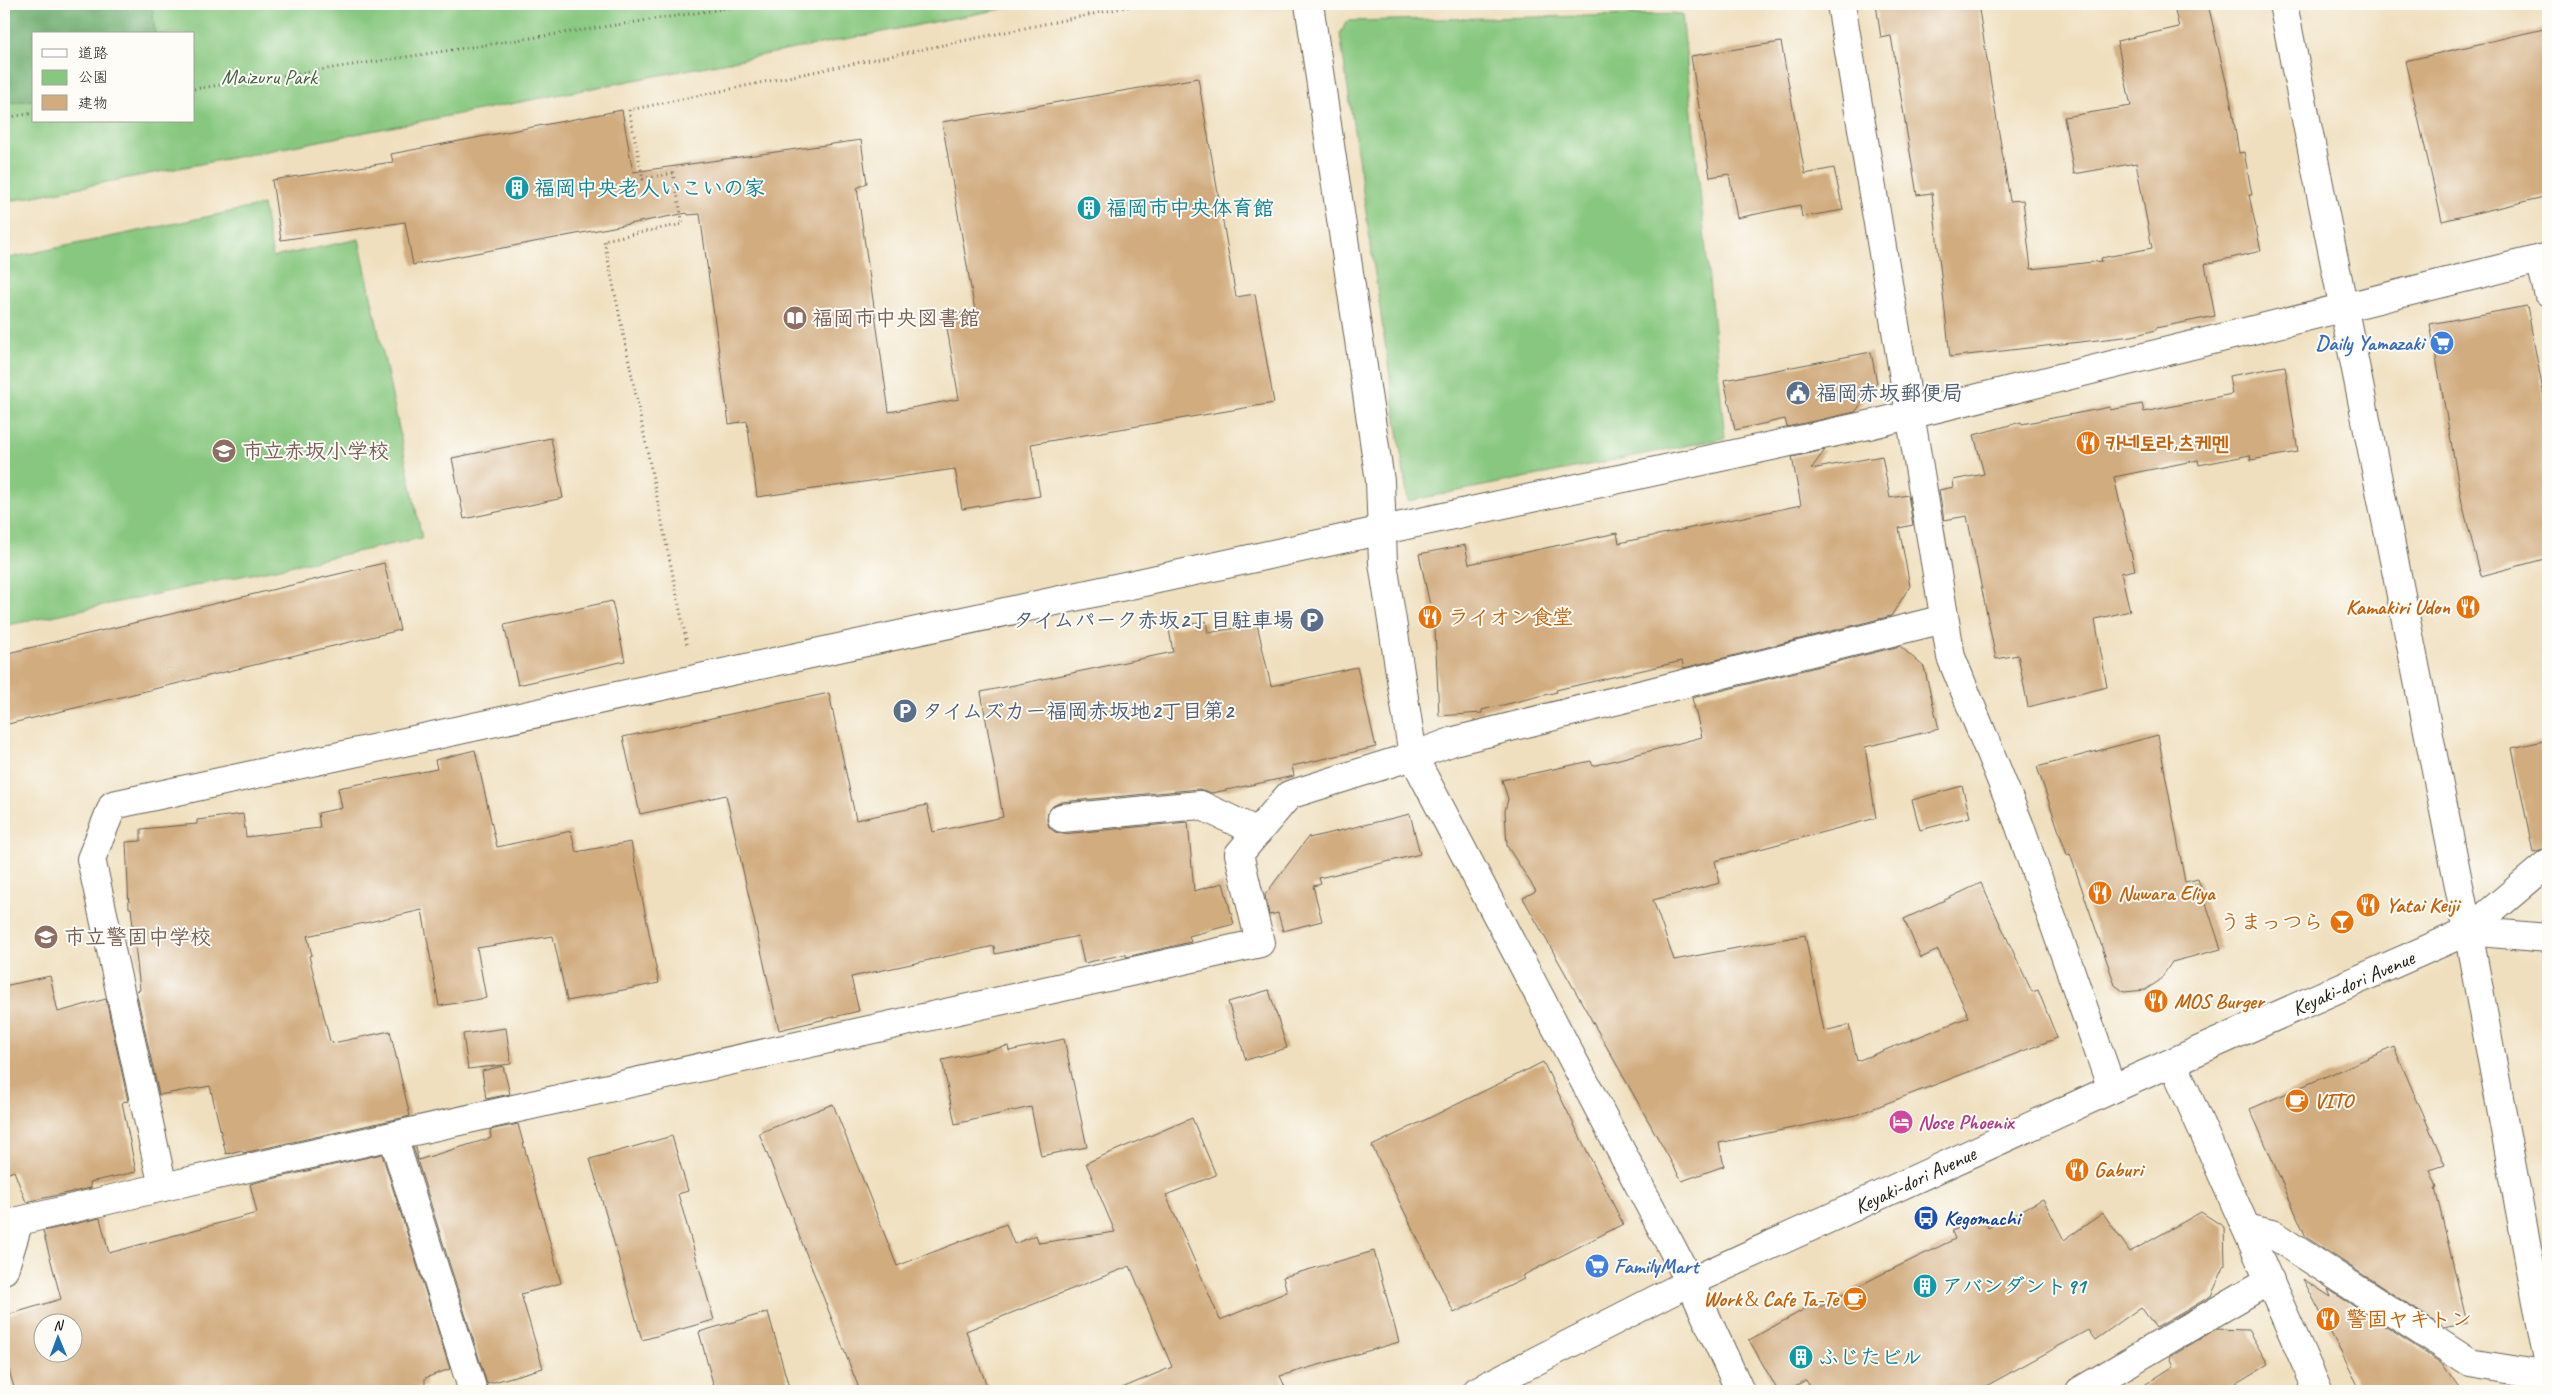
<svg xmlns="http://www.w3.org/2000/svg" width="2552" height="1395" font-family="Caveat,'Klee One','Poor Story',sans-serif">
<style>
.green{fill:#87c77f;stroke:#52724e;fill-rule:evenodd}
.forest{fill:#6dac6e;stroke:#446445}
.building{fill:#d1ac7f;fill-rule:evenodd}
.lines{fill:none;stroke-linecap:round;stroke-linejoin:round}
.minor-casing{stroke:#666055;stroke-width:30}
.tertiary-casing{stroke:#666055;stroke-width:30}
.primary-casing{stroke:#666055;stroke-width:30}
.trunk-casing{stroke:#666055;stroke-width:30}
.path{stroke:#666055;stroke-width:3;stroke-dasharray:1 4;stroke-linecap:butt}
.minor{stroke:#fff;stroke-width:28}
.tertiary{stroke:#fff;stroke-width:28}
.primary{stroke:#fff;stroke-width:28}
.trunk{stroke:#fff;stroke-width:28}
.labels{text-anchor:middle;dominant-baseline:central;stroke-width:4;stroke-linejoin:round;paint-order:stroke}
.park-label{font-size:21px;fill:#476044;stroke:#fdfcf7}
.culture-label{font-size:21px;font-weight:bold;fill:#0d838f;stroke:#fdfcf7;text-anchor:start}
.education-label{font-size:21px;font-weight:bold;fill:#785e54;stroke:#fdfcf7;text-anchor:start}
.shop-label{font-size:21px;font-weight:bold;fill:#366cbe;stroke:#fdfcf7;text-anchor:end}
.service-label{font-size:21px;font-weight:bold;fill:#4e5e75;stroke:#fdfcf7;text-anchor:start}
.food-label{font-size:21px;font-weight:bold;fill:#c56008;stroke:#fdfcf7;text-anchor:start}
.street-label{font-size:21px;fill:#1c1c1c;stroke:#fdfcf7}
.hotel-label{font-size:21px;font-weight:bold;fill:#b23c85;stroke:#fdfcf7;text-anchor:start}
.transit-label{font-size:21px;font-weight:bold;fill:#164399;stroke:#fdfcf7;text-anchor:start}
</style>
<rect width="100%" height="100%" fill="#fdfcf7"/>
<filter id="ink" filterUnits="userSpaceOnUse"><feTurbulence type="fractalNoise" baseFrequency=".02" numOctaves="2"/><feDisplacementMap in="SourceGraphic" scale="10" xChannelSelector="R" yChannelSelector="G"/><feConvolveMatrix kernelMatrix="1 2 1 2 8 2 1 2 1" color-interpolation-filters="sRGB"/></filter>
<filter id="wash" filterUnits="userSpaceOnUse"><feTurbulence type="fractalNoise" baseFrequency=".0096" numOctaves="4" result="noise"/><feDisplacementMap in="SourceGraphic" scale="20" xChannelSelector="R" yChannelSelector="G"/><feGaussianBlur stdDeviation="1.12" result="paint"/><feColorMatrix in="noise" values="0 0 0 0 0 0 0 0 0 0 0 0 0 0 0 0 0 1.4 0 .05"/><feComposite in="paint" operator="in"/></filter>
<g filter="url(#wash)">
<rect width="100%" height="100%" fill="#efdfbe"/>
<g class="green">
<path d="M4 4H1027L4 202ZM34 34H194V121H34Z"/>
<polygon points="1682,14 1725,438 1408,501 1340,34 1347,21"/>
<polygon points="263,205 273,257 359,239 422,538 4,626 4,259"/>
</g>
<polygon class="forest" points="4,4 152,4 155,34 34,34 34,100 4,104"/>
<g id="blocks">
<g class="building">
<polygon points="1876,4 1978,4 2010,201 2023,200 2031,269 2102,261 2101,258 2152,248 2136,163 2074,174 2064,117 2131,106 2117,41 2179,27 2173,4 2208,4 2231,103 2239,153 2244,152 2252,195 2249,195 2261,251 2205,264 2215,316 2156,328 2156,330 2132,336 1950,357 1932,193 1917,195 1891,36 1881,38"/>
<polygon points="2548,28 2548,196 2442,221 2405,61"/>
<polygon points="1781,42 1805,174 1834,168 1843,210 1802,217 1800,205 1737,218 1729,174 1710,177 1691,56"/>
<polygon points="1198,78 1236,297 1255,294 1274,403 1031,444 1040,496 962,509 955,469 757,497 747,421 729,424 700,214 688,215 687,213 413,265 405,222 281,240 272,180 393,162 391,154 622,110 633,172 861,140 867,183 857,188 889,412 959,399 945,316 975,311 942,122"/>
<polygon points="2527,306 2545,402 2548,401 2548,558 2481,576 2462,503 2430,324"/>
<polygon points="1871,352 1877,383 1855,412 1787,427 1785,419 1735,430 1724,380"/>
<polygon points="2285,366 2298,452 2251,460 2250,455 2199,465 2198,460 2114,477 2135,570 2121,573 2130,611 2095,619 2107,687 2028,707 2018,655 1996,659 1967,516 1944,520 1939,490 1954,487 1953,480 1984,474 1974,435 2021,422 2022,424 2110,407 2110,410 2142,404 2144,412 2232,394 2229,376"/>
<polygon points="551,438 563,498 464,519 452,458"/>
<polygon points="1825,450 1811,469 1882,456 1890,498 1908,495 1913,525 1899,528 1910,586 1891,616 1684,668 1682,661 1556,690 1557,692 1482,710 1482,713 1439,716 1435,629 1419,554 1465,545 1469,564 1617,533 1619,543 1801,505 1792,457"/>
<polygon points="384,563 400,630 4,725 4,654"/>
<polygon points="612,601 625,661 518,685 504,625"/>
<polygon points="1206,621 1208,633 1257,624 1271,686 1357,667 1376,747 1292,766 1294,776 1212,793 1199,789 1061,802 1053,806 1048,812 1047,820 1049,827 1055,832 1063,834 1188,822 1194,891 1223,883 1234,924 1189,936 1191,942 1126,957 1126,954 1084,963 1078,936 995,954 994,946 851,977 859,1011 779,1030 726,795 640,814 623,737 829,693 856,820 927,805 933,832 1003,817 981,692 1173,652 1169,629"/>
<polygon points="1900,646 1924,667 1939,729 1865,747 1876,818 1715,861 1720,883 1653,900 1674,960 1805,935 1824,1031 1849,1025 1857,1061 1969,1017 1938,950 1921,958 1904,919 1981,883 2032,992 2038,990 2057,1038 1856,1115 1719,1143 1724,1166 1682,1181 1523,898 1536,891 1507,846 1505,811 1508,799 1502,780 1591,761 1593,766 1702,737 1692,698"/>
<polygon points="2158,735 2185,882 2198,879 2221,949 2172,962 2159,981 2145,990 2124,992 2115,985 2070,854 2067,855 2037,767"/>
<polygon points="2548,740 2548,848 2533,852 2512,748"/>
<polygon points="475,750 497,847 571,831 576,852 631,842 659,983 567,1001 553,936 477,948 486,998 439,1006 422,910 307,936 312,955 309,956 330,1041 333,1043 390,1031 410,1116 243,1153 242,1150 226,1154 210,1086 159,1095 136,991 140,990 131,908 129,908 126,842 141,841 141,829 197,824 197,820 243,814 246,837 320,828 318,813 342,808 338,788 437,769 435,760"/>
<polygon points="1962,786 1970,817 1920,830 1912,800"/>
<polygon points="1410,814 1420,854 1319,878 1321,884 1313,886 1322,921 1283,931 1278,913 1269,915 1265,895 1309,836 1309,838"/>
<polygon points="50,976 58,1012 106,999 128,1101 122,1102 136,1172 90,1182 91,1188 26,1202 14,1171 4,1175 4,986"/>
<polygon points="1269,990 1287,1048 1246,1060 1228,1002"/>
<polygon points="506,1028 511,1064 468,1069 463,1034"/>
<polygon points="1064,1039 1087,1147 1041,1156 1031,1107 955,1124 942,1060 1008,1046 1009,1051"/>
<polygon points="2394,1047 2445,1165 2430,1170 2437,1187 2435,1188 2467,1323 2444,1328 2306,1237 2250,1109"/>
<polygon points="1543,1062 1623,1224 1522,1276 1524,1279 1454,1313 1372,1146"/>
<polygon points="503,1066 510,1094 486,1099 482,1071"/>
<polygon points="833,1104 897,1266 1006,1224 1014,1244 1036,1235 1039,1243 1115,1232 1086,1163 1192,1118 1216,1175 1166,1195 1220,1320 1287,1292 1283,1277 1374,1251 1399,1342 1280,1376 1287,1391 1115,1391 1172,1367 1130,1266 966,1331 989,1391 860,1391 759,1133"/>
<polygon points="518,1124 561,1283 521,1294 543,1368 487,1384 413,1147 416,1147 418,1160 491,1138 490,1130"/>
<polygon points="672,1136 688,1191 678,1194 714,1320 642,1340 590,1159"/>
<path d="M382 1154 450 1369 425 1378V1386L409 1391H15L4 1353V1316L61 1299 43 1231 100 1218 109 1253 257 1213 250 1184ZM42 1322H72V1352H42Z"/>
<polygon points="2043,1199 2064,1240 2103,1213 2130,1252 2201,1212 2224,1227 2225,1265 2211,1296 2156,1328 2141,1307 2095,1340 2088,1330 1977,1391 1812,1391 1806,1380 1786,1391 1778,1391 1749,1340 1814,1304 1816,1309 1878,1276 1955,1239 1952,1231 1983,1217 1988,1228"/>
<polygon points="2303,1279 2331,1297 2328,1289 2441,1363 2461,1391 2361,1391"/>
<polygon points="768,1312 790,1391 715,1391 699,1332"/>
<polygon points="2216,1329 2248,1330 2268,1364 2223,1391 2135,1391 2174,1366 2170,1357"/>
</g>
</g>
</g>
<g filter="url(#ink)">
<use href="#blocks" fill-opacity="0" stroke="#666055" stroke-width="1"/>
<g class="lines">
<defs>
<g id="minor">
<polyline points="1309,4 1380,481 1383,563 1413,756 1690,1282 1740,1391"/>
<polyline points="1841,4 1951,657 2019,824 2112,1089"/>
<polyline points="2540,259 2548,292"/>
<polyline points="1062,818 1200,805 1258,832"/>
<polyline points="2468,931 2548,863"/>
<polyline points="2173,1063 2318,1391"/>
<polyline points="393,1137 473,1391"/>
<polyline points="163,1187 91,859 113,805 1873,424 2548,257"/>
<polyline points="2247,1228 2272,1234 2470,1363 2548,1376"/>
<polyline points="4,1270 19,1221 163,1187 1260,943 1239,854 1289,795 1413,756 1454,741 1944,619"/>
<polyline points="2080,1391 2270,1280"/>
</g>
<g id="tertiary">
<polyline points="2283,4 2468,931"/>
<polyline points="2530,1391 2548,1378"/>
</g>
<polyline id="primary" points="2468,931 2548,1361"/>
<polyline id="trunk" points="1477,1391 1690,1282 2112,1089 2468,931 2548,938"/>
</defs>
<use href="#minor" class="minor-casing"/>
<use href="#tertiary" class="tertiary-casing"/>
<use href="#primary" class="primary-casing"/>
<use href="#trunk" class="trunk-casing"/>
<g class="path">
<polyline points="194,89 755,4"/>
<polyline points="4,118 34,113"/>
<polyline points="687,644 604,240 683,224 673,173 643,179 629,110 1141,4"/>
</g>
<use href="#minor" class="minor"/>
<use href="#tertiary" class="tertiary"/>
<use href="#primary" class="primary"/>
<use href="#trunk" class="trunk"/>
</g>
</g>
<defs>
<symbol id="building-disc" viewBox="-11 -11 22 22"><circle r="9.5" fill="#0f9aa8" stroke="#fdfcf7"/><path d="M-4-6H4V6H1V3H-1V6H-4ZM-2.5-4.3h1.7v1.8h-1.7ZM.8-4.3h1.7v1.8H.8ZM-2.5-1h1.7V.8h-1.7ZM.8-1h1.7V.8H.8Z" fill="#fff"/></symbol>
<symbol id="library-disc" viewBox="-11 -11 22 22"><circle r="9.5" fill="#8d6e63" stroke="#fdfcf7"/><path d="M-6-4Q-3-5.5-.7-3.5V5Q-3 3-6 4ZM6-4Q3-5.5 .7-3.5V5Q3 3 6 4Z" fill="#fff"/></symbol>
<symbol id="supermarket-disc" viewBox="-11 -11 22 22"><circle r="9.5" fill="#3f7fe0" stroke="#fdfcf7"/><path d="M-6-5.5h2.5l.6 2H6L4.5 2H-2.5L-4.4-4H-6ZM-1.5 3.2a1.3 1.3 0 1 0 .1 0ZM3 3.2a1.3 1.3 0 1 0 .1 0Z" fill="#fff"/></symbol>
<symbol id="civic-disc" viewBox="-11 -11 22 22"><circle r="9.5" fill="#5c6f8a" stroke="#fdfcf7"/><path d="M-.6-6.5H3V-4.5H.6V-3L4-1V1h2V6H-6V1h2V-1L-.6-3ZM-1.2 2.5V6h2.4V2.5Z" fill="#fff"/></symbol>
<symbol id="restaurant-disc" viewBox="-11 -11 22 22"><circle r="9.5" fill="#e8710a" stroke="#fdfcf7"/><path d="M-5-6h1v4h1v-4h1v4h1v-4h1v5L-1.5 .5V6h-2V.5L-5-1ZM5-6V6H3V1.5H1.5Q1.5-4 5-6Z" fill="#fff"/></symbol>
<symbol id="school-disc" viewBox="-11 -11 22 22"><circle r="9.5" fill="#8d6e63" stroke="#fdfcf7"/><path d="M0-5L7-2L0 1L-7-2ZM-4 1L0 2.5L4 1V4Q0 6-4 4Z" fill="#fff"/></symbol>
<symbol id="parking-disc" viewBox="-11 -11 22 22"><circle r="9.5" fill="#5c6f8a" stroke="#fdfcf7"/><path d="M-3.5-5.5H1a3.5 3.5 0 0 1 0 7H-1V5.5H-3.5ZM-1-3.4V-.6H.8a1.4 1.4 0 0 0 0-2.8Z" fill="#fff"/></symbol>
<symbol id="bar-disc" viewBox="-11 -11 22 22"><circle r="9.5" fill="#e8710a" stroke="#fdfcf7"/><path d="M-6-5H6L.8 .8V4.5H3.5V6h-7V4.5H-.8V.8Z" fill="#fff"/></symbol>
<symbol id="cafe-disc" viewBox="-11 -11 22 22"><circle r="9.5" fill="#e8710a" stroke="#fdfcf7"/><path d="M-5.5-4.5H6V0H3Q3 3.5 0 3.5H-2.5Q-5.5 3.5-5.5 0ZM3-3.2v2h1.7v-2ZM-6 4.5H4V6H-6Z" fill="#fff"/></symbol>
<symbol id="hotel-disc" viewBox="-11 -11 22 22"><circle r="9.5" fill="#d1479c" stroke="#fdfcf7"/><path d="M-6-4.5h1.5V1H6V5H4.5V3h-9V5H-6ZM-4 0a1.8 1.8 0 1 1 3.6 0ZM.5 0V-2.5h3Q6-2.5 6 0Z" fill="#fff"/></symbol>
<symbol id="bus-disc" viewBox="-11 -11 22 22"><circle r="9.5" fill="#1a4fb4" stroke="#fdfcf7"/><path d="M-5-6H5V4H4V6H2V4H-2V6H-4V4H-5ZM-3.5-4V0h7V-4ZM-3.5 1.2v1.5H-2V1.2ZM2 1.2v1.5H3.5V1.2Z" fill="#fff"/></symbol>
</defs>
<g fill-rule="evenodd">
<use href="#building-disc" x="503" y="174" width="28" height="28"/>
<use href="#building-disc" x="1075" y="194" width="28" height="28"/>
<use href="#library-disc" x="781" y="304" width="28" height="28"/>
<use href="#supermarket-disc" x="2428" y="329" width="28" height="28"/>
<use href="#civic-disc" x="1784" y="379" width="28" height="28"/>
<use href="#restaurant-disc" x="2074" y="429" width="28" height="28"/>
<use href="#school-disc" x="210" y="437" width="28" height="28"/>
<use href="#restaurant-disc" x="2454" y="593" width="28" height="28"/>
<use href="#restaurant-disc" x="1416" y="603" width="28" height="28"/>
<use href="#parking-disc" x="1298" y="606" width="28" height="28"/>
<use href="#parking-disc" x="891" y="697" width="28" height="28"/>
<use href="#restaurant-disc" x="2086" y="879" width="28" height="28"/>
<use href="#restaurant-disc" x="2354" y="891" width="28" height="28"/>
<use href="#bar-disc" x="2328" y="908" width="28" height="28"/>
<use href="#school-disc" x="32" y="923" width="28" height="28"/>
<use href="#restaurant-disc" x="2142" y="987" width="28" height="28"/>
<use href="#cafe-disc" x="2283" y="1087" width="28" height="28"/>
<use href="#hotel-disc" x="1887" y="1108" width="28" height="28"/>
<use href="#restaurant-disc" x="2063" y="1156" width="28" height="28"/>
<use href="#bus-disc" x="1912" y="1204" width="28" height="28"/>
<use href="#supermarket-disc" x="1583" y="1252" width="28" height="28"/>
<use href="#building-disc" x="1911" y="1272" width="28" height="28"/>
<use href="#cafe-disc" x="1841" y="1285" width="28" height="28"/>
<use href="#restaurant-disc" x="2314" y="1305" width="28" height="28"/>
<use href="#building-disc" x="1787" y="1343" width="28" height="28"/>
</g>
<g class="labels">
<g class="park-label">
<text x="269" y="77">Maizuru Park</text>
</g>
<g class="culture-label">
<text x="534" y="188">福岡中央老人いこいの家</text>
<text x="1106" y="208">福岡市中央体育館</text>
<text x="1942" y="1286">アバンダント91</text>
<text x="1818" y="1357">ふじたビル</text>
</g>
<g class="education-label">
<text x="812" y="318">福岡市中央図書館</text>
<text x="242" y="451">市立赤坂小学校</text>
<text x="64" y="937">市立警固中学校</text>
</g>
<g class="shop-label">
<text x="2424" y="343">Daily Yamazaki</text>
<text x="1614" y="1266" text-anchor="start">FamilyMart</text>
</g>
<g class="service-label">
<text x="1816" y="393">福岡赤坂郵便局</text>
<text x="1294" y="620" text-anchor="end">タイムパーク赤坂2丁目駐車場</text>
<text x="922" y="711">タイムズカー福岡赤坂地2丁目第2</text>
</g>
<g class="food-label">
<text x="2106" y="443">카네토라,츠케멘</text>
<text x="2450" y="607" text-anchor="end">Kamakiri Udon</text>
<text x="1448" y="617">ライオン食堂</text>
<text x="2118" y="893">Nuwara Eliya</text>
<text x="2386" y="905">Yatai Keiji</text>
<text x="2324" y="922" text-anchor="end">うまっつら</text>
<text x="2174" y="1001">MOS Burger</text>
<text x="2314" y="1101">VITO</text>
<text x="2094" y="1170">Gaburi</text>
<text x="1838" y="1299" text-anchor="end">Work＆Cafe Ta-Te</text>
<text x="2346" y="1319">警固ヤキトン</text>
</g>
<g class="street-label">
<text transform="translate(2353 983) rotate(-24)">Keyaki-dori Avenue</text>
<text transform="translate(1915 1180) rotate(-25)">Keyaki-dori Avenue</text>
</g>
<g class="hotel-label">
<text x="1918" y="1122">Nose Phoenix</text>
</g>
<g class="transit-label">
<text x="1944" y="1218">Kegomachi</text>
</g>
</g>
<rect width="2552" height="1395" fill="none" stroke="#fdfcf7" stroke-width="20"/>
<rect x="32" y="32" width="162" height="90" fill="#fdfcf7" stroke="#a3a29f"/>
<rect x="42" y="49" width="25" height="8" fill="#ffffff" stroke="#a3a29f"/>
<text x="78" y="58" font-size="15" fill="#1c1c1c">道路</text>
<rect x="42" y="70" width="25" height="15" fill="#87c77f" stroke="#a3a29f"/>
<text x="78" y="82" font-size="15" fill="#1c1c1c">公園</text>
<rect x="42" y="95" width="25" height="15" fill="#d1ac7f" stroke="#a3a29f"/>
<text x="78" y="108" font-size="15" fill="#1c1c1c">建物</text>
<g transform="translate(58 1338) rotate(359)"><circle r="24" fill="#fdfcf7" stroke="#a3a29f"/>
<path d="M0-4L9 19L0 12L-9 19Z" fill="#1f6fb2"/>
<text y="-8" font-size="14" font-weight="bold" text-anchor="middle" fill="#1c1c1c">N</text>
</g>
</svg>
